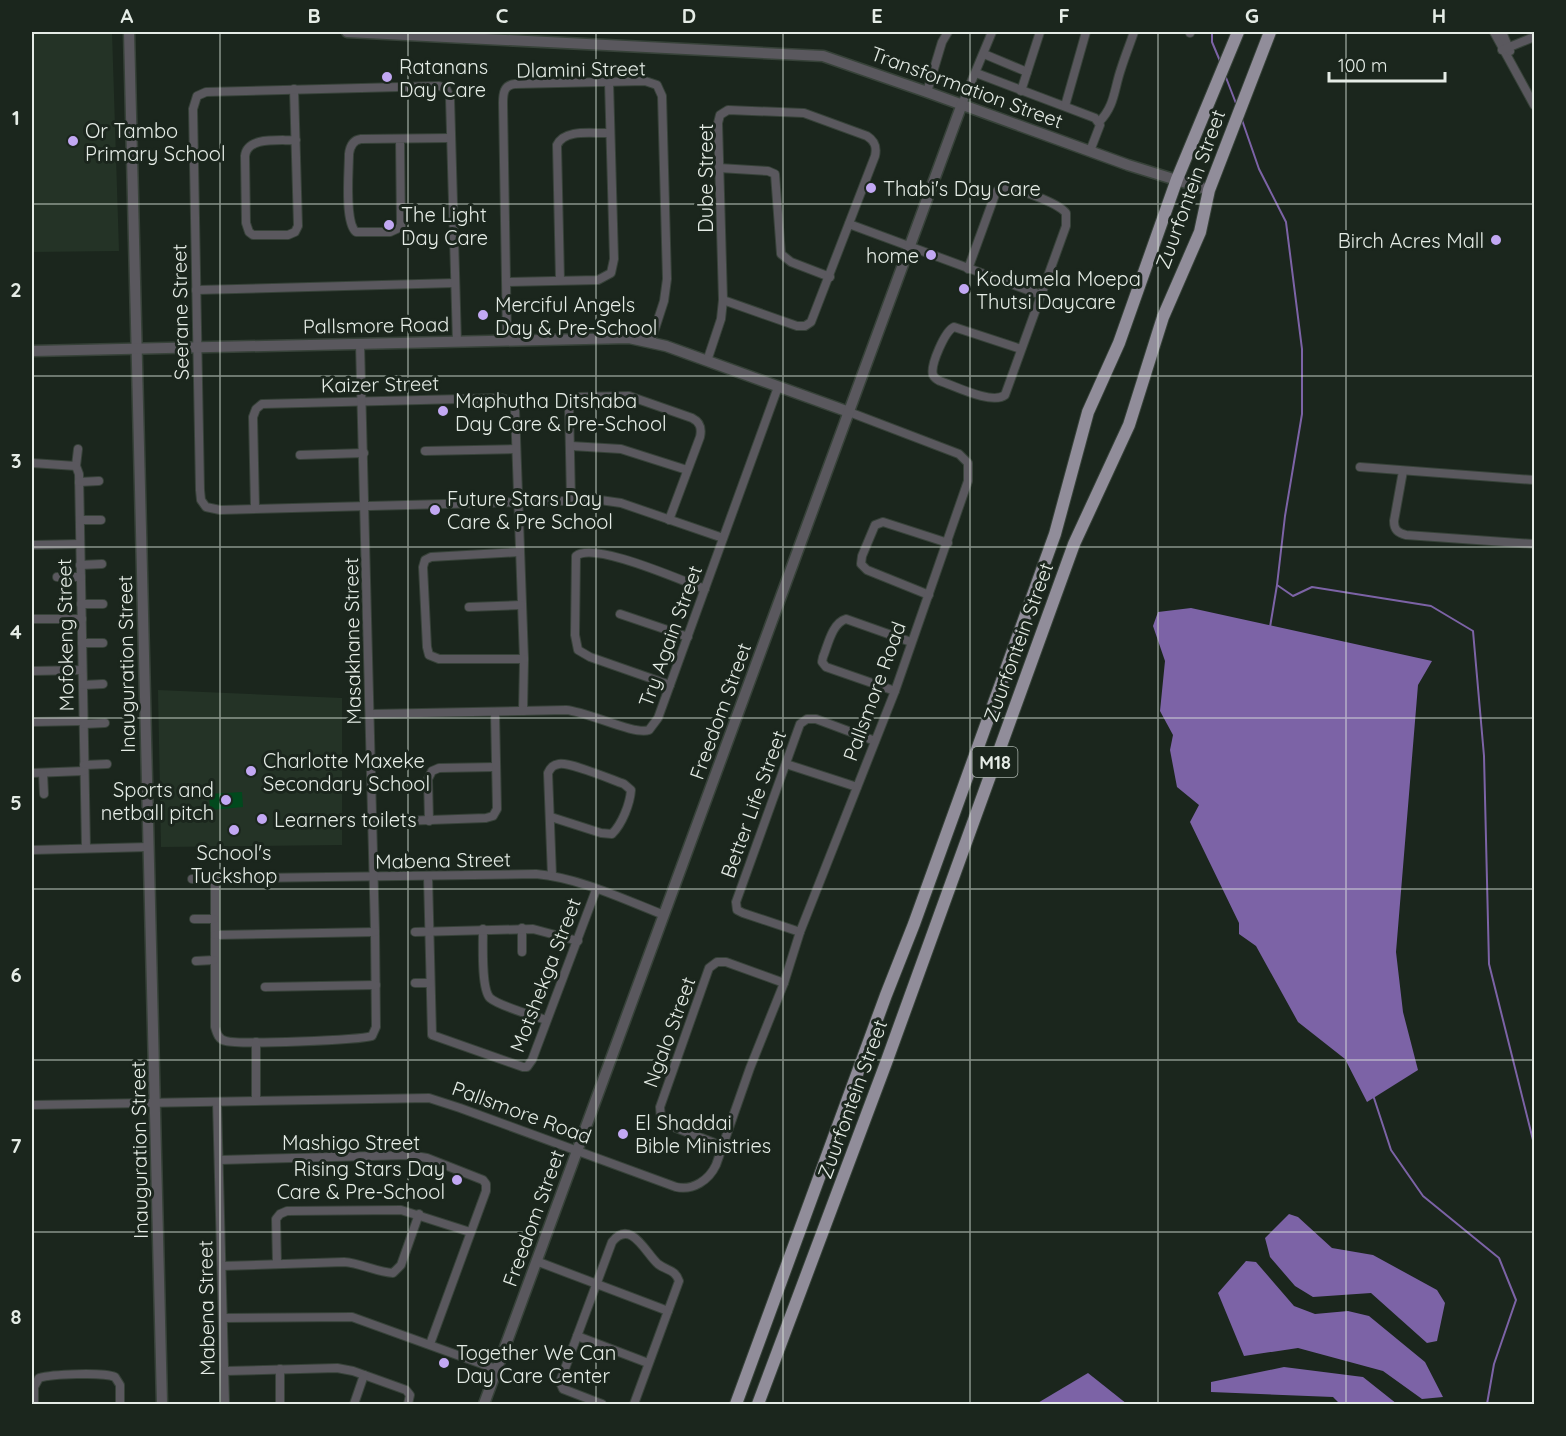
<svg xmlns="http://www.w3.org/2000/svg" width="1566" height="1436" font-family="Quicksand,sans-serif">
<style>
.built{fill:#243326}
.green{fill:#01491d}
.water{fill:#7c63a6}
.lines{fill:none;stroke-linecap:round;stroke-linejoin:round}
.stream{stroke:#7c63a6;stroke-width:2}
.minor-casing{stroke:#374239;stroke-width:10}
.tertiary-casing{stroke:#374239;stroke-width:13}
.primary-casing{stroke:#374239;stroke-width:14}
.minor{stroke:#5a585e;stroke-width:8}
.tertiary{stroke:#5a585e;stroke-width:10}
.primary{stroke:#918d9a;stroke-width:12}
.grid{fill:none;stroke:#e5ece6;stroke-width:1.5;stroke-opacity:0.55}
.poi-dot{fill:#c2a8f3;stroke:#1b261d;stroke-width:2}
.labels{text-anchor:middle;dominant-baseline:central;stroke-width:6;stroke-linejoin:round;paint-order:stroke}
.shield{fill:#1b261d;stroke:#a8b1aa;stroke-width:1.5}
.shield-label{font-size:18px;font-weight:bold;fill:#e5ece6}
.poi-label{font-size:20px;fill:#e5ece6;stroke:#1b261d;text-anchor:start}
.street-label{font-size:20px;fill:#e5ece6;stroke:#1b261d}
.neatline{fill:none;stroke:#e5ece6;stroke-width:2}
.grid-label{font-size:20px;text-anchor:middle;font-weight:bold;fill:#e5ece6}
</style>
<rect width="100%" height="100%" fill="#1b261d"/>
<g class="built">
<polygon points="32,32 112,32 119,251 32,252"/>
<polygon points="158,690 342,698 342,845 161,847"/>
</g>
<polygon class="green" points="242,792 243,807 210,810 209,794"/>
<g class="water">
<polygon points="1191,608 1432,661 1418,685 1396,952 1403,1012 1418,1070 1367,1102 1345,1059 1298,1022 1256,946 1239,934 1239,923 1190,822 1199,805 1177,787 1170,750 1173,735 1160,711 1165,661 1153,626 1158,612"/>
<polygon points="1289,1214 1298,1217 1332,1248 1373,1255 1437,1290 1445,1303 1437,1341 1427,1343 1371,1293 1313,1297 1295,1286 1270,1257 1265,1238"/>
<polygon points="1246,1261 1256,1262 1294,1306 1315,1314 1348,1311 1369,1316 1425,1362 1443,1397 1422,1399 1383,1371 1298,1348 1244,1356 1218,1293"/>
<polygon points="1284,1367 1363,1377 1397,1404 1340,1404 1333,1397 1211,1392 1211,1382"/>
<polygon points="1088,1373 1127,1404 1036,1404"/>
</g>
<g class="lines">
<g class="stream">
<polyline points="1212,32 1212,42 1220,61"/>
<polyline points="1225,75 1237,106"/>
<polyline points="1242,120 1259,169 1286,222 1302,349 1302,414 1285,516 1277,585 1293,596 1312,587 1431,606 1473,631 1484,756 1489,964 1534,1144"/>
<polyline points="1270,627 1277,585"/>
<polyline points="1373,1095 1391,1150 1423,1196 1499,1258 1516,1300 1494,1364 1487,1404"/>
</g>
<defs>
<g id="minor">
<polyline points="1190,32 1190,33"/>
<polyline points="1494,32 1534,105"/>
<polyline points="1502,32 1510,51"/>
<polyline points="1502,50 1534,37"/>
<polyline points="984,54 1027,72"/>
<polyline points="976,73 1095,118 1100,125 1090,151"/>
<path d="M294 89 298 226 295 232 288 235H253L249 232 246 223 245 156C247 136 280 141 296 140"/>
<polyline points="1021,91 1040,32"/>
<polyline points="927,92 942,42 948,32"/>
<polyline points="962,104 992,32"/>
<polyline points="1065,106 1086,32"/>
<path d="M1099 122C1115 106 1114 89 1121 69 1125 56 1130 44 1134 32"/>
<path d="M400 139 401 227 390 232H356C344 222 349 170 349 154 350 146 353 140 361 139L451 138"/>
<polyline points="719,168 768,171 775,174 781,254 791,262 830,277"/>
<polyline points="849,224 1041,295"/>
<path d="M968 269 996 192 1001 188C1014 186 1058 203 1066 213V226L1005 395C992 405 955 386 940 381 936 379 935 379 933 375 930 365 945 331 954 327L1021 349"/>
<path d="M560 280 557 145C565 128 594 134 610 133"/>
<polyline points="507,282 598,280 611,273 614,259 609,82"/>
<polyline points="196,290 455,283"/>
<path d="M507 340 503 103C503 93 504 85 515 84L645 81 657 85 662 96 667 279 664 301 651 341"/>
<polyline points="457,342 450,98 446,88 439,86 206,92 197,96 193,109 200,490 201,500 206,507 220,510 600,500 621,503 723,538"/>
<path d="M707 361 721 319 723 300 718 123 720 115 728 110 804 113 867 136C875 141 877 147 875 156L811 322 805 326H797L723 300"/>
<polyline points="571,446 621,449 687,470"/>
<polyline points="78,449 76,466 79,474 86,848"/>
<polyline points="425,451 516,449"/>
<polyline points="300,455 364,453"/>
<polyline points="32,463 76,466"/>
<polyline points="1360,467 1534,480"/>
<path d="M1403 471 1394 521C1394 530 1398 533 1406 535L1534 544"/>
<polyline points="79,482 99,481"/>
<path d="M571 500 569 406 571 400 577 397 629 396 692 418C700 422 702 428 700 437L669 520"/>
<polyline points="255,508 253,417 256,409 262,404 501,398 511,401 515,410 524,659 523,711"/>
<polyline points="80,520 101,520"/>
<polyline points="32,545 80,544"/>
<polyline points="519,552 431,557 425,560 423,567 427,647 429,655 439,659 524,659"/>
<polyline points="80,565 102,564"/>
<polyline points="57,577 81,577"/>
<polyline points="929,595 867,570 861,564 862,556 875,525 883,522 948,543"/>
<polyline points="81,604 103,604"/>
<polyline points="469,607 521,605"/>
<polyline points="620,614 688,637"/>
<polyline points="32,619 82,619"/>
<polyline points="82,643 103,643"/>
<polyline points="32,671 82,670"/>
<polyline points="83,685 103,684"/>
<path d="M670 685 590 657 578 650 575 635 576 556C594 541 682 581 705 589"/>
<path d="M895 691 826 667 822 662 823 657C828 645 832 623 846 619L911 642"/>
<path d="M370 714 566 710C589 712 633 735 649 730L658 718 778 387"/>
<polyline points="32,722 83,721"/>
<polyline points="84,724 105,723"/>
<polyline points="786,764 857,787"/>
<polyline points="84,765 107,764"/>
<polyline points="32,773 84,771"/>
<polyline points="43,773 44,794"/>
<path d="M551 817 601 833 612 834C622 824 630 804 631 790L624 784C610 779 570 762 559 764 553 765 551 767 548 773L552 876"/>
<polyline points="429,821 428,779 432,771 439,768 496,767"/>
<polyline points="373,822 486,818 493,816 497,809 495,712"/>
<polyline points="32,850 149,847"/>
<polyline points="428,877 432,1035 523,1067 527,1067 532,1060 596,890"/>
<path d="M192 879 536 874C580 878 623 899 664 915"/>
<path d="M215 879V1027C217 1034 219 1040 226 1041 239 1045 360 1040 372 1036L376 1027 375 932 360 344"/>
<polyline points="194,919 214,919"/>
<polyline points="522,928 522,952"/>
<path d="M483 929C483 943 481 989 490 998 499 1006 534 1016 546 1020"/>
<polyline points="415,932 533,929 578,941"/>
<polyline points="800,932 743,913 737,910 736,902 800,724 807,719 816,719 875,741"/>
<polyline points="215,935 375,932"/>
<polyline points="196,961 214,960"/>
<polyline points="415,983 430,983"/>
<polyline points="265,987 376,985"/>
<polyline points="256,1042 256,1101"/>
<polyline points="217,1102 225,1404"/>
<path d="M32 1105 429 1098 460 1108 676 1187C693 1191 709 1180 716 1165L750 1068 784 983 800 932 895 691 968 481V463L959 454 849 412"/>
<polyline points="722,1146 666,1124 661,1119 660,1107 709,968 717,962 726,962 784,983"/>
<polyline points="219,1160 409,1155 427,1158 483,1180 486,1184 486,1191 430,1344"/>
<polyline points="536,1261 668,1311"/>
<polyline points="277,1264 276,1219 280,1214 287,1211 401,1210 470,1232"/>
<path d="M222 1266 344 1262C361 1263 376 1272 393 1273L401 1265 419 1214"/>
<polyline points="223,1318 352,1317 496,1369"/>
<polyline points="577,1336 648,1363"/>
<polyline points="225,1371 337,1368 353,1371 406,1390 410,1395 408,1404"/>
<path d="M34 1404V1387L39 1378C52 1374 103 1372 115 1377L120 1385V1404"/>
<polyline points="280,1404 280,1369"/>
<polyline points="354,1404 364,1375"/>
<path d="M602 1404 563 1389 560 1382 612 1242C631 1218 646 1254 658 1264 667 1271 675 1269 679 1281L634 1404"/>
</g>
<g id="tertiary">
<polyline points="129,32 162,1404"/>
<polyline points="347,32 823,56 927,92 1128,165 1209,190"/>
<polyline points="32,351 629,338 666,346 849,412"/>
<polyline points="484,1404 962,104"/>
</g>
<g id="primary">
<polyline points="736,1404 886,995 914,924 1055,534 1088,412 1119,343 1177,179 1238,32"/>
<polyline points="758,1404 886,1063 1074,544 1129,425 1163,317 1200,232 1209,190 1270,32"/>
</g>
</defs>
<use href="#minor" class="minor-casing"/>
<use href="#tertiary" class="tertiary-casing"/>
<use href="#primary" class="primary-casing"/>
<use href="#minor" class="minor"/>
<use href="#tertiary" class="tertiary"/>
<use href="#primary" class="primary"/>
</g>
<path class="grid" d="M220 32V1404M408 32V1404M596 32V1404M783 32V1404M970 32V1404M1158 32V1404M1346 32V1404M32 204H1534M32 376H1534M32 547H1534M32 718H1534M32 889H1534M32 1060H1534M32 1232H1534"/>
<g class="poi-dot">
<circle cx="387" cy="77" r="6"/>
<circle cx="73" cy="141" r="6"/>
<circle cx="871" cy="188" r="6"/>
<circle cx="389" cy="225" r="6"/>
<circle cx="1496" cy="240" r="6"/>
<circle cx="931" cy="255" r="6"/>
<circle cx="964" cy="289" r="6"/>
<circle cx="483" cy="315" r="6"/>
<circle cx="443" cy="411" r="6"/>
<circle cx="435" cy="510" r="6"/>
<circle cx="251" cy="771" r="6"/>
<circle cx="226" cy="800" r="6"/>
<circle cx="262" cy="819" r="6"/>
<circle cx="234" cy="830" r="6"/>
<circle cx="623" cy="1134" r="6"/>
<circle cx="457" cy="1180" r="6"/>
<circle cx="444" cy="1363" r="6"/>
</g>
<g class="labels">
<rect class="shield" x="972.5" y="747" width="45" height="30" rx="4.5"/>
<g class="shield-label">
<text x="995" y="762">M18</text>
</g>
<g class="poi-label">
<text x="399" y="66">Ratanans<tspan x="399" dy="23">Day Care</tspan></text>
<text x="85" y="130">Or Tambo<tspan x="85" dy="23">Primary School</tspan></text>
<text x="883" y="188">Thabi's Day Care</text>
<text x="401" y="214">The Light<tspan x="401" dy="23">Day Care</tspan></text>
<text x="1484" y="240" text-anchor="end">Birch Acres Mall</text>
<text x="919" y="255" text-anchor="end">home</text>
<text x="976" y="278">Kodumela Moepa<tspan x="976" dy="23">Thutsi Daycare</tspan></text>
<text x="495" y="304">Merciful Angels<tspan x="495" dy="23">Day &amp; Pre-School</tspan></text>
<text x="455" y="400">Maphutha Ditshaba<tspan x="455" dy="23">Day Care &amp; Pre-School</tspan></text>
<text x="447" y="498">Future Stars Day<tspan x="447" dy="23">Care &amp; Pre School</tspan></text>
<text x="263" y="760">Charlotte Maxeke<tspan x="263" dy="23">Secondary School</tspan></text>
<text x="214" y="789" text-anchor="end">Sports and<tspan x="214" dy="23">netball pitch</tspan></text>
<text x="274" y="819">Learners toilets</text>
<text x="234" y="852" text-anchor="middle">School's<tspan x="234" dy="23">Tuckshop</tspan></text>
<text x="635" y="1122">El Shaddai<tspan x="635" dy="23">Bible Ministries</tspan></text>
<text x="445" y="1168" text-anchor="end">Rising Stars Day<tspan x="445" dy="23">Care &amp; Pre-School</tspan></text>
<text x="456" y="1352">Together We Can<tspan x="456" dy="23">Day Care Center</tspan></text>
</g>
<g class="street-label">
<text transform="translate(581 69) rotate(-1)">Dlamini Street</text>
<text transform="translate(967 87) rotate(20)">Transformation Street</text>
<text transform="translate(705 178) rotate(-90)">Dube Street</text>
<text transform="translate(1190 189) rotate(-70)">Zuurfontein Street</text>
<text transform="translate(180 312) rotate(-91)">Seerane Street</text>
<text transform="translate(376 325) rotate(-1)">Pallsmore Road</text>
<text transform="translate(380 384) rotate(-1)">Kaizer Street</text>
<text transform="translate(65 635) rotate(-91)">Mofokeng Street</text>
<text transform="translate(670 636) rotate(-70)">Try Again Street</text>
<text transform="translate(352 641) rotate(-91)">Masakhane Street</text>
<text transform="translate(1018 642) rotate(-70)">Zuurfontein Street</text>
<text transform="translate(126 664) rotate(-91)">Inauguration Street</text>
<text transform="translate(874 691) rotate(-70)">Pallsmore Road</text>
<text transform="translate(720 711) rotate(-70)">Freedom Street</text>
<text transform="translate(753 804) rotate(-70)">Better Life Street</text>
<text transform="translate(443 860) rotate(-1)">Mabena Street</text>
<text transform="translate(545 975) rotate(-69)">Motshekga Street</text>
<text transform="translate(669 1032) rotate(-70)">Ngalo Street</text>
<text transform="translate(852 1099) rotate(-70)">Zuurfontein Street</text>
<text transform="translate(522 1112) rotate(20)">Pallsmore Road</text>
<text x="351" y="1142">Mashigo Street</text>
<text transform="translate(139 1150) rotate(-91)">Inauguration Street</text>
<text transform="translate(533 1218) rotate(-70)">Freedom Street</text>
<text transform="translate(206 1308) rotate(-91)">Mabena Street</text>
</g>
</g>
<rect width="1566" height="1436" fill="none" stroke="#1b261d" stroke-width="66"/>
<path d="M1329 72v9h116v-9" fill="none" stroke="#e5ece6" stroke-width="3"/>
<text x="1338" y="72" font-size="18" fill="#e5ece6" stroke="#1b261d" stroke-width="4.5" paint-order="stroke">100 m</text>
<rect x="33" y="33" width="1500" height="1370" class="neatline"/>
<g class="grid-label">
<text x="127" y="23">A</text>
<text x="314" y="23">B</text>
<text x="502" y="23">C</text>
<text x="689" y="23">D</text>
<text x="877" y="23">E</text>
<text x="1064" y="23">F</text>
<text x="1252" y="23">G</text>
<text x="1439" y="23">H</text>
<text x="16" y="125">1</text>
<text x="16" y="297">2</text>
<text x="16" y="468">3</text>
<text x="16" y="639">4</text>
<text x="16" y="810">5</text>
<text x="16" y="982">6</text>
<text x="16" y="1153">7</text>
<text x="16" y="1324">8</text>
</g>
</svg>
